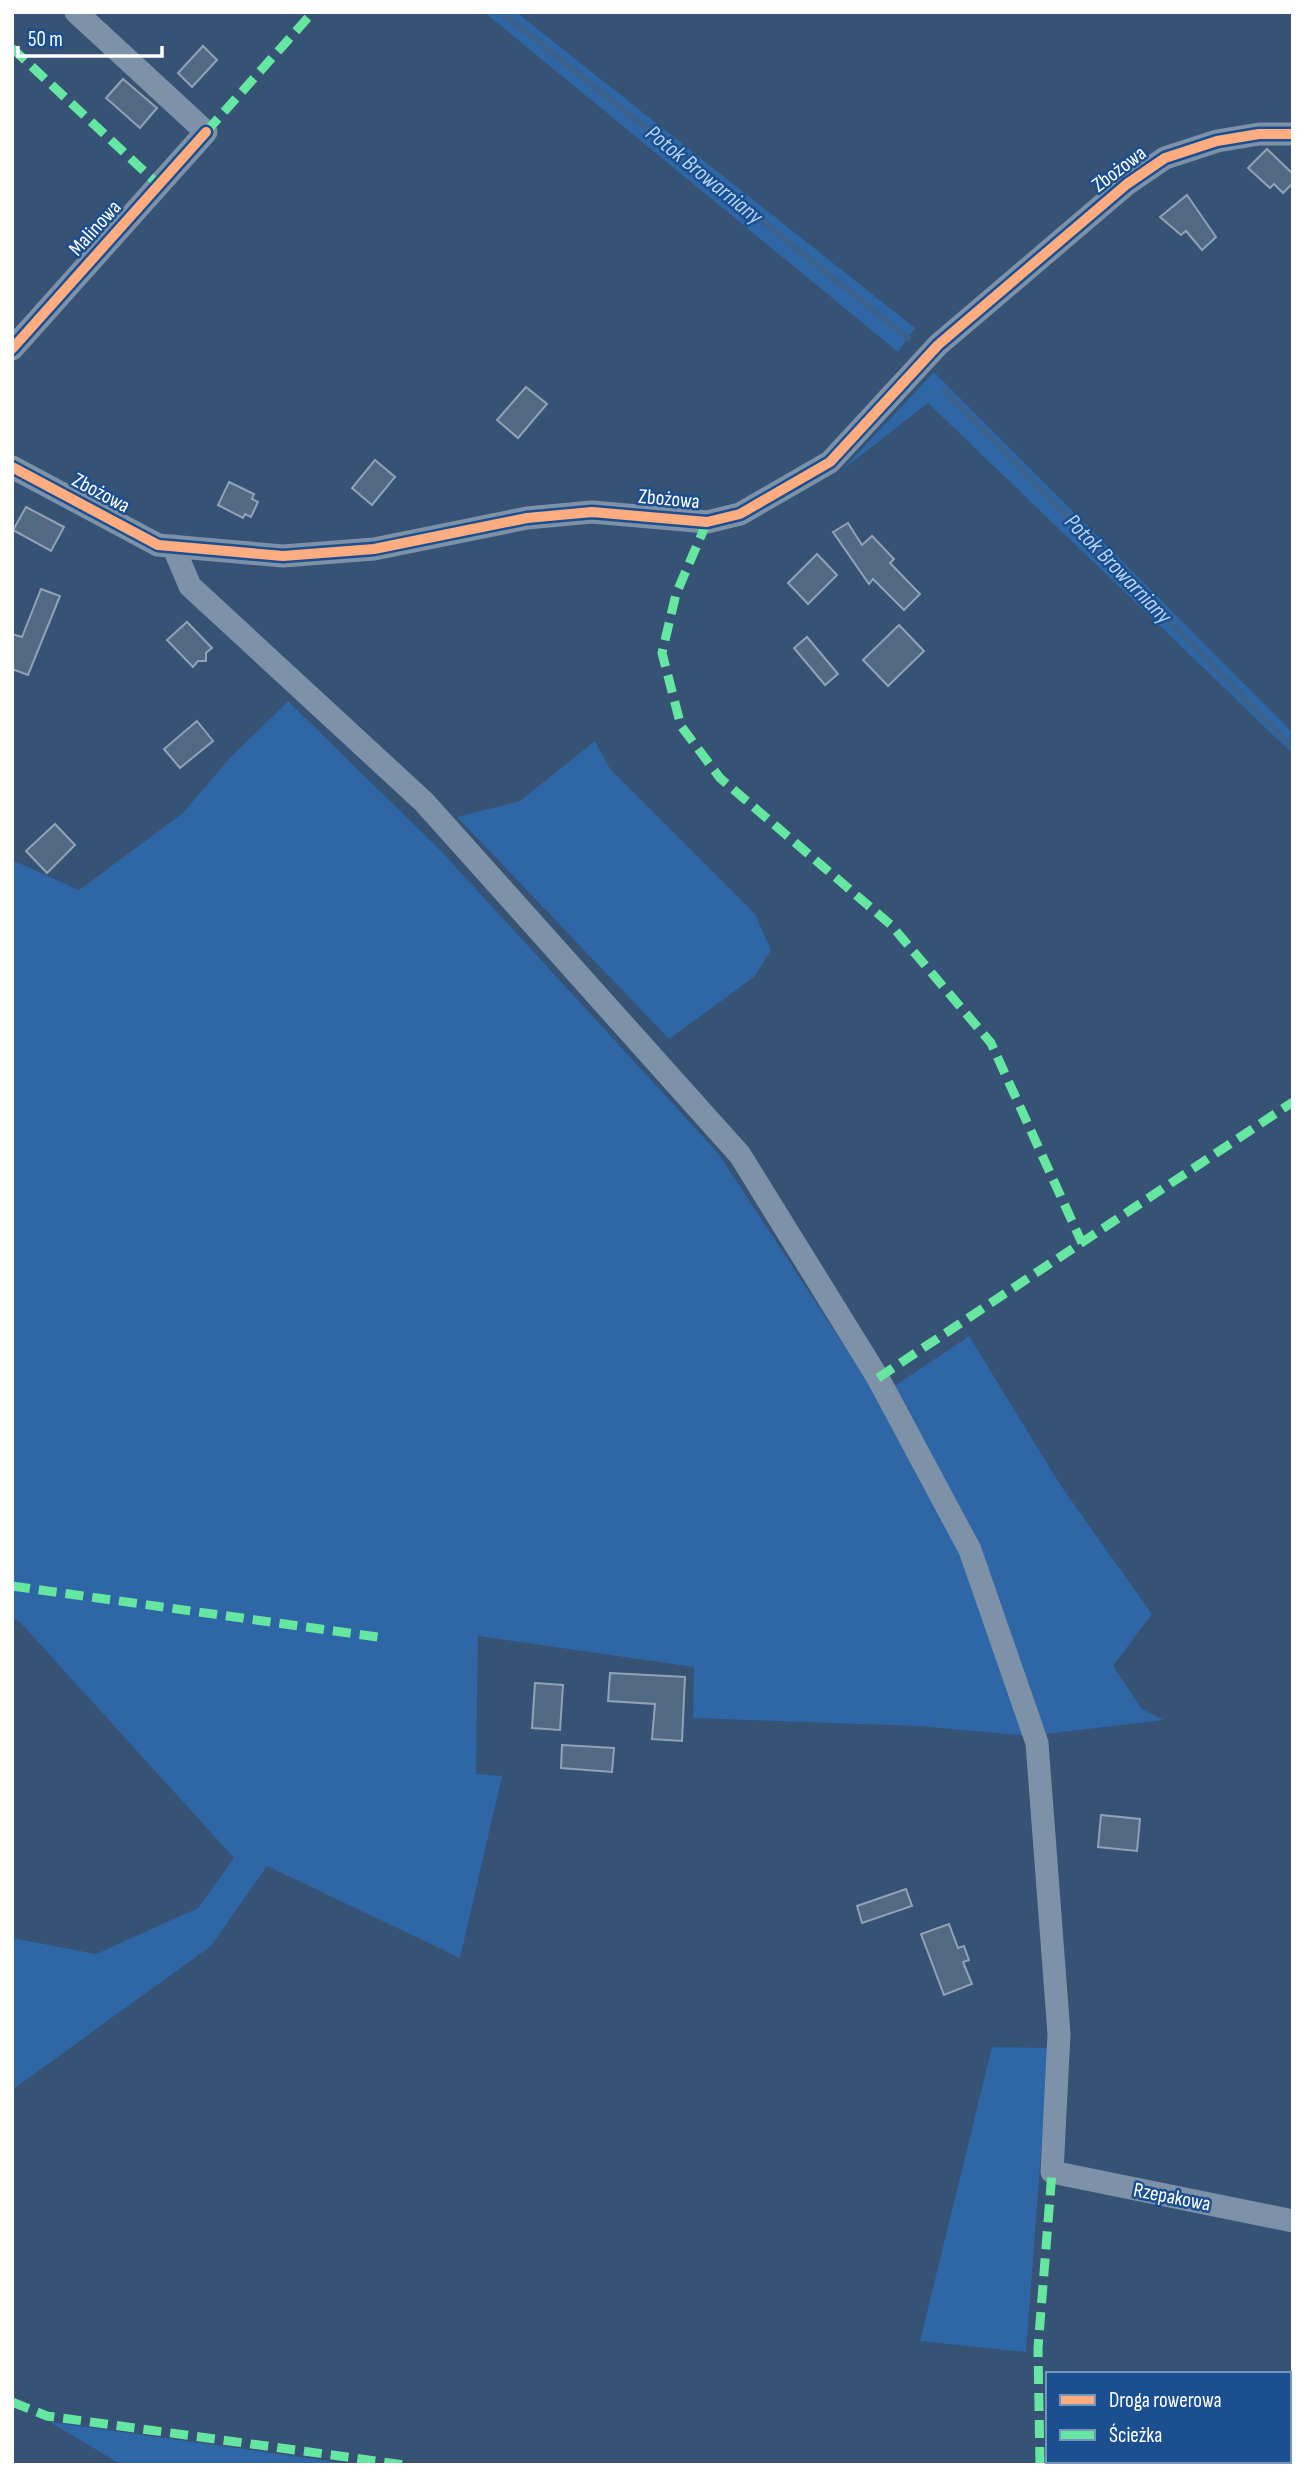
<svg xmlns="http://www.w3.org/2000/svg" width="1305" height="2477" font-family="'Sofia Sans Condensed',sans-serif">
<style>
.green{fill:#2f66a5}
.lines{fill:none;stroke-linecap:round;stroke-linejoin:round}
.stream{stroke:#3b618d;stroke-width:6}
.building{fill:#526984;stroke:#92a2b6;stroke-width:2}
.minor{stroke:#7d92a8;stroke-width:23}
.quiet{stroke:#66e7a1;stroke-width:9;stroke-dasharray:18 9;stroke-linecap:butt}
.cycleway-casing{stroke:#1b4f8f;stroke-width:15}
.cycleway{stroke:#ffac80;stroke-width:10}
.labels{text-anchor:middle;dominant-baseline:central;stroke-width:5;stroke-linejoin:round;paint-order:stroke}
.street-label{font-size:21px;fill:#fff;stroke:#1b4f8f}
.water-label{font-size:23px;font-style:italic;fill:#b5d3f5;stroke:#1b4f8f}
</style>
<rect width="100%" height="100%" fill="#365274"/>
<g class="green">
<polygon points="484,12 516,12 915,328 898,352"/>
<polygon points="934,372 1293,733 1293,754 928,403 842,470"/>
<polygon points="288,701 442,852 718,1153 878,1397 969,1336 1061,1486 1152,1614 1113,1666 1142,1709 1163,1720 1029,1736 919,1726 693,1718 694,1667 478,1636 476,1774 502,1776 460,1958 267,1866 211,1946 12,2090 12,1938 96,1954 198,1908 234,1858 20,1622 12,1618 12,860 79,890 183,813 229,759"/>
<polygon points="595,741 610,769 755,914 771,950 754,977 669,1039 457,817 520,801"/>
<polygon points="992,2047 1049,2048 1026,2352 920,2341"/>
<polygon points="50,2422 357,2465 122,2465"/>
</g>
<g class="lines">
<g class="stream">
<polyline points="501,12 908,338"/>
<polyline points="944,390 1293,748"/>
</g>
</g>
<g class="building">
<polygon points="203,46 217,60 192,87 178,73"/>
<polygon points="123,79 157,108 140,128 106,98"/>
<polygon points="1267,149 1293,174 1293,183 1283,193 1274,184 1270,188 1248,168"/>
<polygon points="1187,195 1216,237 1202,250 1186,231 1181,235 1160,217"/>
<polygon points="526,387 547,404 518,438 497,420"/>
<polygon points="375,460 395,477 372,505 352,488"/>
<polygon points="229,482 254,494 252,499 258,502 251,517 245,514 243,518 218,505"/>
<polygon points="26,507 64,527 51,551 13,530"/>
<polygon points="848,523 862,545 872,536 894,559 890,563 920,594 904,610 873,579 869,584 833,532"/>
<polygon points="817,554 837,575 808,604 788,583"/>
<polygon points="41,589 60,596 28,675 12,669 12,634 22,637"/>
<polygon points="187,622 212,648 206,653 206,661 198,661 193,667 167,640"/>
<polygon points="899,625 924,651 888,686 863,660"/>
<polygon points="807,637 838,674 825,685 794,648"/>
<polygon points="197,721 213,741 180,768 164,749"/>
<polygon points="55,824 75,845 47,873 26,851"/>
<polygon points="610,1673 685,1677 682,1741 652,1739 655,1704 608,1701"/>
<polygon points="535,1683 563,1685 560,1730 532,1728"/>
<polygon points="562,1745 614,1748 612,1772 561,1768"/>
<polygon points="1101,1815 1140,1819 1137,1851 1098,1847"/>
<polygon points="906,1889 912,1906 862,1923 857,1906"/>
<polygon points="949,1924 958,1948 964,1946 969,1960 963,1962 972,1984 944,1995 921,1934"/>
</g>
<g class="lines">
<g class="minor">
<polyline points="12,349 206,132 76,12"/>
<polyline points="12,467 158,545 283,556 374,549 527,518 592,512 707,522 740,514 830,462 938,345 1127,184 1165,158 1217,141 1259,134 1293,134"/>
<polyline points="173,546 190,586 424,802 740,1155 878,1378 970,1550 1037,1743 1059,2034 1052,2172 1293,2221"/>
</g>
<g class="quiet">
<polyline points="12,48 159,185"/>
<polyline points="206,132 313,12"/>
<polyline points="707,522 676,594 662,653 681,726 720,778 891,925 991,1043 1082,1243"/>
<polyline points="878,1378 1293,1102"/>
<polyline points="12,1586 385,1638"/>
<polyline points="12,2402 47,2416 405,2465"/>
<polyline points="1040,2465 1038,2348 1052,2172"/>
</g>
<defs>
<g id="cycleway">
<polyline points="12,349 206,132"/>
<polyline points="12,467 158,545 283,556 374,549 527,518 592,512 707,522 740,514 830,462 938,345 1127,184 1165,158 1217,141 1259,134 1293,134"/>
</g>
</defs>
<use href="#cycleway" class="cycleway-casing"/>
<use href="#cycleway" class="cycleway"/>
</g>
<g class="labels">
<g class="street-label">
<text transform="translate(1119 169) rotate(-37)">Zbożowa</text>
<text transform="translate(95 228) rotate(-48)">Malinowa</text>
<text transform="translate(101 493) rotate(28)">Zbożowa</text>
<text transform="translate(669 499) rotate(5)">Zbożowa</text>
<text transform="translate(1172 2197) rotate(11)">Rzepakowa</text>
</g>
<g class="water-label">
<text transform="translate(704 175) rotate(39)">Potok Browarniany</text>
<text transform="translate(1118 569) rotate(46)">Potok Browarniany</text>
</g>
</g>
<rect width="1305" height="2477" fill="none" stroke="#ffffff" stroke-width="28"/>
<rect x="1046" y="2372" width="245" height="91" fill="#1b4f8f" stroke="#7695bc" stroke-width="2"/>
<rect x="1060" y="2395" width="35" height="10" fill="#ffac80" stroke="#7695bc" stroke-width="2"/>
<text x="1109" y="2407" font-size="21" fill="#ffffff">Droga rowerowa</text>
<rect x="1060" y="2430" width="35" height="10" fill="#66e7a1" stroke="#7695bc" stroke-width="2"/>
<text x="1109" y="2442" font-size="21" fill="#ffffff">Ścieżka</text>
<path d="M18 46v10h144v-10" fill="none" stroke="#ffffff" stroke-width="3.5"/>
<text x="28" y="46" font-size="21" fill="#ffffff" stroke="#1b4f8f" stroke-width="5" paint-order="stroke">50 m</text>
</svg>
